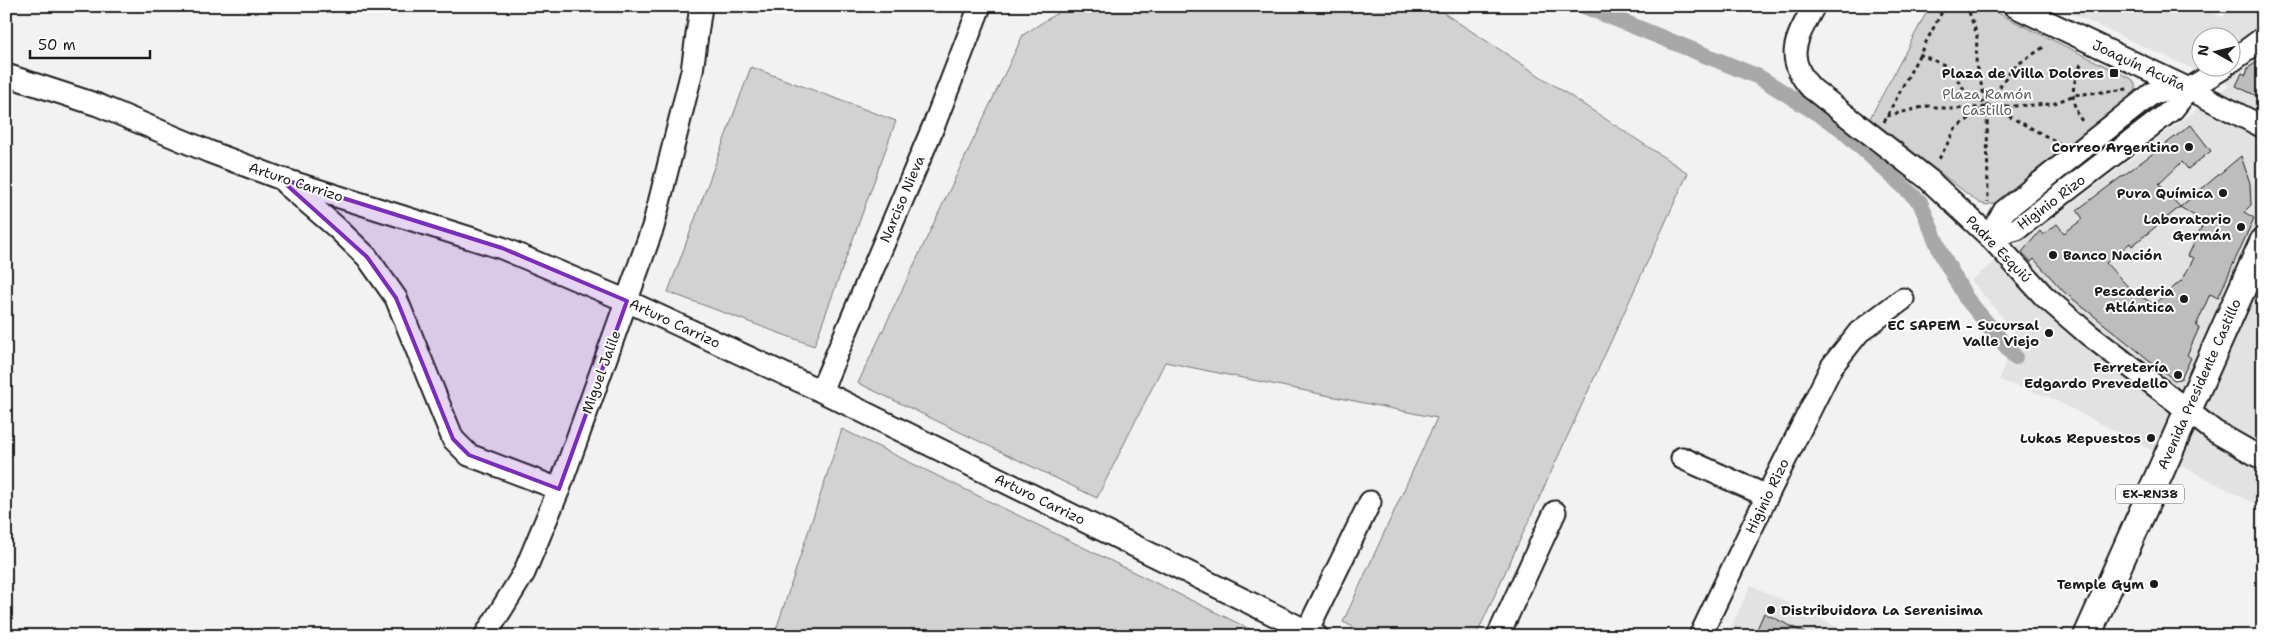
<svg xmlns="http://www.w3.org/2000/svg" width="2269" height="642" font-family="'Shantell Sans',sans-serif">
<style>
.built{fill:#e2e2e2;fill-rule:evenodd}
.green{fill:#d2d2d2;stroke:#777}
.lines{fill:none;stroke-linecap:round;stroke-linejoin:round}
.canal{stroke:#a8a8a8;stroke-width:16}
.building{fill:#bdbdbd;stroke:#1c1c1c}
.minor-casing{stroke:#1c1c1c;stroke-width:25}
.major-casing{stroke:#1c1c1c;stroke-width:30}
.path{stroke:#1c1c1c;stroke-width:3;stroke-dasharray:4 4;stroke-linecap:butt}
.minor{stroke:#fff;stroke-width:21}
.major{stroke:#fff;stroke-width:26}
.marked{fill:#7b2cbf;fill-opacity:0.2;stroke:#7b2cbf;stroke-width:4;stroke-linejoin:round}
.poi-dot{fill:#1c1c1c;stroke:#fff;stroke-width:2}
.labels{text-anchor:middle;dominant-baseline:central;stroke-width:4;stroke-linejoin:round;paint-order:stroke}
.shield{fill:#fff;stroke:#606060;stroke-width:1}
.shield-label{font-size:12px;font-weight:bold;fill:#1c1c1c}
.street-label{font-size:14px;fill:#1c1c1c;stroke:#fff}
.poi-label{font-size:14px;font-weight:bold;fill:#1c1c1c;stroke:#fff;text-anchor:end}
.park-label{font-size:14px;fill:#5c5c5c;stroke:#fff}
</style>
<rect width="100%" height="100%" fill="#f2f2f2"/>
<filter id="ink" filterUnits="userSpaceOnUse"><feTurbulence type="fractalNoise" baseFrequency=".02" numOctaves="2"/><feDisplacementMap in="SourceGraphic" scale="10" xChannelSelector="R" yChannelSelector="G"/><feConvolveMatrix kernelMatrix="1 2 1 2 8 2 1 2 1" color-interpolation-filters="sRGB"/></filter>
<g filter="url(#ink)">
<g class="built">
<path d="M2054 6H2198L2222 17 2235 6H2263V508L2051 398 1999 380 2016 334 1971 280 2229 85ZM2202 38H2232V68H2202Z"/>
<polygon points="1751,585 1856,636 1727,636"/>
</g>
<g class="green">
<polygon points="1068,6 1433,6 1688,173 1476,636 1372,636 1343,622 1437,418 1165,362 1097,498 858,383 1023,35"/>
<polygon points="1930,6 1983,6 2132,79 2136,86 2135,94 1997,202 1987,205 1979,203 1870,118"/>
<polygon points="751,67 896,121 814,346 668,292"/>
<polygon points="842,429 1264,636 774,636"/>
</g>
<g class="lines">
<polyline class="canal" points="1584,6 1759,77 1839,127 1920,202 1941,253 1966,298 2015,357"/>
</g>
<g class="building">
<polygon points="2263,58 2263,99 2236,86 2242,73 2246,75 2248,68"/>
<polygon points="2191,125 2211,151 2188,169 2182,162 2159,184 2180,207 2132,246 2130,243 2106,263 2133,292 2154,304 2182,280 2194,258 2188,256 2204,222 2180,207 2241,156 2250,183 2251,205 2244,212 2254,218 2218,298 2210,294 2196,326 2199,328 2187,355 2191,358 2181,379 2174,380 2064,292 2034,259 2031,262 2022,252 2040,231 2043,235 2057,224 2064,233 2083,219 2077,210"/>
<polygon points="1764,613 1811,636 1754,636"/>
</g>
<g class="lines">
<defs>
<g id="minor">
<path d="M1814 6C1797 38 1783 57 1811 88L1928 179 1990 237 2044 296 2088 334 2214 431 2263 459"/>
<polyline points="2014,6 2189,89 2263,127"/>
<polyline points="2232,61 2263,38"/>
<polyline points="6,75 98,105 210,152 279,178 502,248 627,301 821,391 1317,636"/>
<polyline points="286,184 336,227 367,257 396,298 453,439 469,455 559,489"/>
<polyline points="1990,237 2017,229 2173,109 2189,89 2223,68"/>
<polyline points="1990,237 2004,211 2154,92 2189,89"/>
<polyline points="821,391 934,125 980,6"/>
<polyline points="1682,458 1767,496"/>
<polyline points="1307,631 1370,502"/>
<polyline points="485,636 524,573 559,489 653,227 692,71 701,6"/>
<polyline points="1498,636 1555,512"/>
<polyline points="1700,636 1767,496 1832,366 1859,332 1903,299"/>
</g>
<polyline id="major" points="2087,636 2263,242"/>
</defs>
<use href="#minor" class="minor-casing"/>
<use href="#major" class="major-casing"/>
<g class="path">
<polyline points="1969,12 1977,35 1976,65 1987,106 1988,202"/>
<polyline points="1919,54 1949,67 1967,94 2059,143"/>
<path d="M2081 64C2071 88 2069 103 2084 124"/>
<polyline points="1887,116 1927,106 1952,109 2053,104 2074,95 2128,89"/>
<polyline points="1884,122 1945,6"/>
<polyline points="1939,159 1956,128 1987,106 2012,68 2044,47"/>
</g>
<use href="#minor" class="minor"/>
<use href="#major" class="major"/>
</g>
</g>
<path class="marked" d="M279 178 502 248 627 301 559 489 469 455 453 439 396 298 367 257Z"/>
<g class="poi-dot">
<rect x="2109" y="68" width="10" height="10" rx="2.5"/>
<circle cx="2189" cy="147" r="5"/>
<circle cx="2223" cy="193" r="5"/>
<circle cx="2241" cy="227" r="5"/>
<circle cx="2053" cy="255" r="5"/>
<circle cx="2184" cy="299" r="5"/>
<circle cx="2049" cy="333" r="5"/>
<circle cx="2178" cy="375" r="5"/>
<circle cx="2151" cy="438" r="5"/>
<circle cx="2154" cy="584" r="5"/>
<circle cx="1771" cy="610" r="5"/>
</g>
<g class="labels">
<rect class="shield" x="2116" y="484.5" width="68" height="19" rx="4"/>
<g class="shield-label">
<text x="2150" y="494">EX-RN38</text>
</g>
<g class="street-label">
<text transform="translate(2139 65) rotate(25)">Joaquín Acuña</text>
<text transform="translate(296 182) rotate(18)">Arturo Carrizo</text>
<text transform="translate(902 199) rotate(-67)">Narciso Nieva</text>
<text transform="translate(2051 202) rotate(-37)">Higinio Rizo</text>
<text transform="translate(1999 249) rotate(46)">Padre Esquiú</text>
<text transform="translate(675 323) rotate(25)">Arturo Carrizo</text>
<text transform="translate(601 372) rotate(-70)">Miguel Jalile</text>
<text transform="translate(2199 384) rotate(-66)">Avenida Presidente Castillo</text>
<text transform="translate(1767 496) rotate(-64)">Higinio Rizo</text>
<text transform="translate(1040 499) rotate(26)">Arturo Carrizo</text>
</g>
<g class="poi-label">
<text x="2104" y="73">Plaza de Villa Dolores</text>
<text x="2179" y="147">Correo Argentino</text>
<text x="2213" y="193">Pura Química</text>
<text x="2231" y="219">Laboratorio<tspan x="2231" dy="16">Germán</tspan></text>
<text x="2063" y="255" text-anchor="start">Banco Nación</text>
<text x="2174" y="291">Pescaderia<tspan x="2174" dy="16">Atlántica</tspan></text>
<text x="2039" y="325">EC SAPEM - Sucursal<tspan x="2039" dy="16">Valle Viejo</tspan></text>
<text x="2168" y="367">Ferretería<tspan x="2168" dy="16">Edgardo Prevedello</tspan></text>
<text x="2141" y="438">Lukas Repuestos</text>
<text x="2144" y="584">Temple Gym</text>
<text x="1781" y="610" text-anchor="start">Distribuidora La Serenisima</text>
</g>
<g class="park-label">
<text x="1987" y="94">Plaza Ramón<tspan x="1987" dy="16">Castillo</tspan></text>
</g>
</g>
<rect width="2269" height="642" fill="none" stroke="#fff" stroke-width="25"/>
<rect x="12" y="12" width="2244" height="617" fill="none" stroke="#1c1c1c" stroke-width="2" filter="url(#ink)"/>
<g transform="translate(2216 52) rotate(278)"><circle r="24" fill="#ffffff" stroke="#a4a4a4"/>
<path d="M0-4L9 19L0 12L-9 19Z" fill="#1c1c1c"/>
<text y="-8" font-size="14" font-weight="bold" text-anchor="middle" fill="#1c1c1c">N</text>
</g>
<path d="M30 50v8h120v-8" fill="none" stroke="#1c1c1c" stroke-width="2.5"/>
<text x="38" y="50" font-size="15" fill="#1c1c1c" stroke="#ffffff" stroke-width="4" paint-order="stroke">50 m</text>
</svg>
